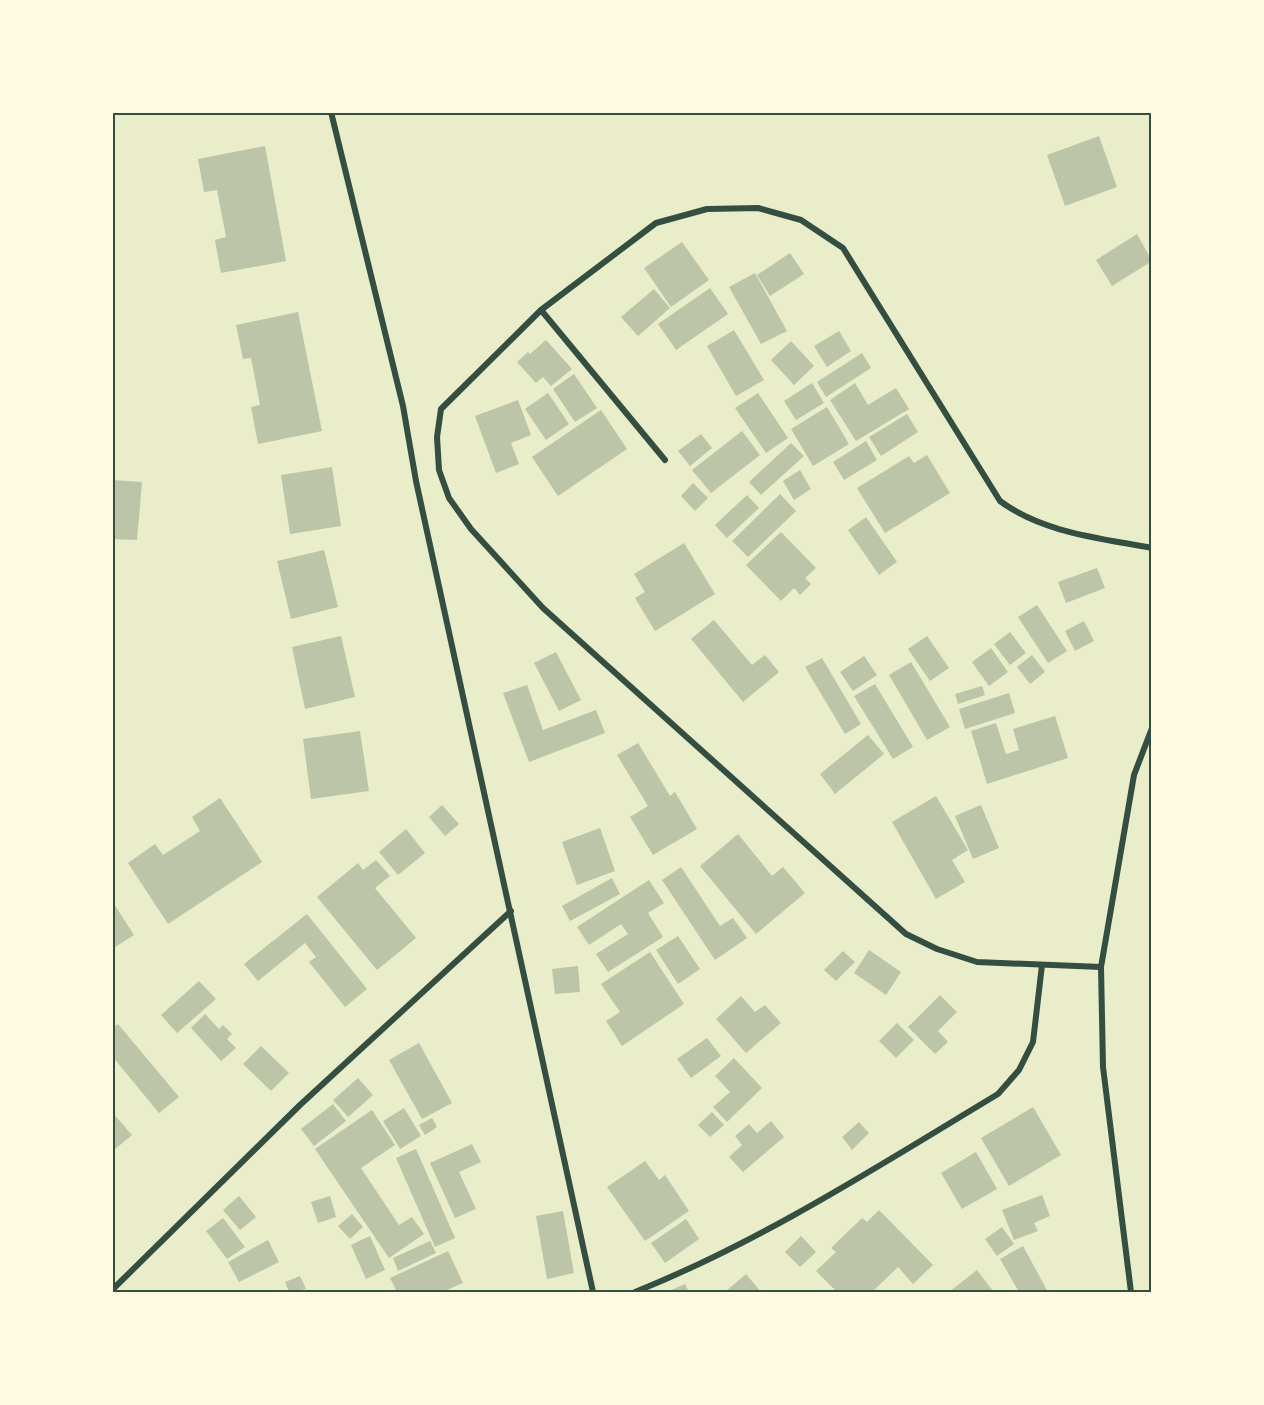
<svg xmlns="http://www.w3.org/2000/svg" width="1264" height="1405" font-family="Ubuntu,sans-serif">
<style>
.building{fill:#bcc5a7}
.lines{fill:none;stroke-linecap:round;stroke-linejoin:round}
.minor{stroke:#344e41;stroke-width:6}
.neatline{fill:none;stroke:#344e41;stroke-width:2}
</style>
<rect width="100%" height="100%" fill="#e9edc9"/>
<g class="building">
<polygon points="1099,136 1117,187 1065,206 1047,155"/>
<polygon points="265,146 286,261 221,273 215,240 226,237 217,190 204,192 198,159"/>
<polygon points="1137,234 1152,261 1112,286 1096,260"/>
<polygon points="682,242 709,280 671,307 644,268"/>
<polygon points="790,253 804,274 770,296 757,275"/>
<polygon points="755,273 787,331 761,344 729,287"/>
<polygon points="710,288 728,314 676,350 658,324"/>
<polygon points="654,289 670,308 638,336 621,317"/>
<polygon points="298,312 322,431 258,444 251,407 260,405 251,358 243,359 236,325"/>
<polygon points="734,330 764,380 736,396 707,346"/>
<polygon points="839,331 851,351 827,367 814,346"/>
<polygon points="546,340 572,369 551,386 543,377 536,383 517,362 528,352 530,354"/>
<polygon points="791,341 814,366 794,385 771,360"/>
<polygon points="862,353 871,368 826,397 817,382"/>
<polygon points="574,374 597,408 575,422 553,389"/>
<polygon points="812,383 824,403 796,420 784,401"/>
<polygon points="855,383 868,405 896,388 909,409 856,441 830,400"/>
<polygon points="548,393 569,424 546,440 525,409"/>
<polygon points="758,393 788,438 766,453 735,408"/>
<polygon points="518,400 531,435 511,443 519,464 496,473 475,416"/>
<polygon points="827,407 849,444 813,466 791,429"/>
<polygon points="601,410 627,449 558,496 532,457"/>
<polygon points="907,414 918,432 881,456 869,437"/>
<polygon points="742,431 760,455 711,493 692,470"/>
<polygon points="701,434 712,448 690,466 678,451"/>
<polygon points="866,441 877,460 844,480 833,462"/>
<polygon points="791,443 804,456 761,495 749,482"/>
<polygon points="927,455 950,493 885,533 857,488 909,456 914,463"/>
<polygon points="332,467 341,526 290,534 281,475"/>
<polygon points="800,470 811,489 794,500 783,481"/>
<polygon points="112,480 142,482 137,540 112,539"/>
<polygon points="693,483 708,498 695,511 681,496"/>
<polygon points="780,494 796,511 748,557 732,541"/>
<polygon points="747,495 759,508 727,538 715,525"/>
<polygon points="866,517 897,562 879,575 848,530"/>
<polygon points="781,532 816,568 805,578 811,584 800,595 794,588 781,601 746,565"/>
<polygon points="684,543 715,594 655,631 635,598 645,592 634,574"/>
<polygon points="324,550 338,607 291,619 277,561"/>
<polygon points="1097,568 1105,588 1066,603 1058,582"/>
<polygon points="1037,605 1067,651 1048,663 1018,617"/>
<polygon points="714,620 752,665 765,655 779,672 743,702 691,639"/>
<polygon points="1084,621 1094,641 1075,651 1065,631"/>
<polygon points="1010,632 1026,653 1010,665 994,644"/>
<polygon points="341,636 355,697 305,709 292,647"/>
<polygon points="927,636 949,668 930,681 908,649"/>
<polygon points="991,648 1008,672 989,686 972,662"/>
<polygon points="556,652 581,700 559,711 534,663"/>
<polygon points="1032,655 1045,672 1030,684 1017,667"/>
<polygon points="864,656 877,675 853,691 840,672"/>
<polygon points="822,658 861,724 845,734 805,667"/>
<polygon points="911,662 950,727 927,740 889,675"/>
<polygon points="875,684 913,747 893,759 854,696"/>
<polygon points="527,685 543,730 596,710 605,733 529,762 503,693"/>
<polygon points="982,686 985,695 958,704 955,694"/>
<polygon points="1009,693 1015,713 965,729 959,709"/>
<polygon points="1055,716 1068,758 987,784 971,731 996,723 1006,754 1019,750 1013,729"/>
<polygon points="360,731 369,791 311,799 303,739"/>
<polygon points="868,735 884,754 835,794 820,774"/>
<polygon points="638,743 670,796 675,792 697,829 653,855 630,817 648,806 617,755"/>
<polygon points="936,796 968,850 952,860 965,882 936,899 892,822"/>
<polygon points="220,798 262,862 168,924 128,863 155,844 163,855 200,831 192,817"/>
<polygon points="442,805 459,824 445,836 429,817"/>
<polygon points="981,805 999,848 973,859 955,816"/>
<polygon points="600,828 615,871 577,885 562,842"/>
<polygon points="406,829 425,853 398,875 379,852"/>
<polygon points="738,834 772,876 783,867 805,893 756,934 700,866"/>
<polygon points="376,860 390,876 375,888 416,938 377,970 317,897 358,863 363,870"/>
<polygon points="681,867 720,926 733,918 747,938 715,960 662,880"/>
<polygon points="612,878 620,894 570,921 562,906"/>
<polygon points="649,880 664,903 648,913 663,937 608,972 596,954 628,934 621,924 589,945 577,927"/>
<polygon points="112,901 134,935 112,949"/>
<polygon points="307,914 367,989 345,1007 309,962 316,957 305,943 258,981 244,964"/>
<polygon points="678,936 700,969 678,984 656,950"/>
<polygon points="869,950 901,972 886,995 854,973"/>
<polygon points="843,951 855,962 836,981 824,970"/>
<polygon points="650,952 684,1004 622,1046 606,1021 620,1012 601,984"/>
<polygon points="578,966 580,992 555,994 552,969"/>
<polygon points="199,981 216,999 177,1033 161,1015"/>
<polygon points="940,995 957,1012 938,1031 948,1042 935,1054 908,1027"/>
<polygon points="741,996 755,1012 765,1005 781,1023 746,1053 716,1019"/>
<polygon points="205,1014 219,1029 223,1025 232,1034 227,1039 236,1048 221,1061 191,1028"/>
<polygon points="897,1023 914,1040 896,1058 879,1041"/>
<polygon points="118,1024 179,1097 159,1113 112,1056 112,1028"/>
<polygon points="707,1038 721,1056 691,1078 677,1059"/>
<polygon points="419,1043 452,1103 422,1119 389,1060"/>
<polygon points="261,1046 289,1073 271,1091 243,1064"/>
<polygon points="734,1058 762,1088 727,1122 713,1107 730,1092 715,1076"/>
<polygon points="358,1078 373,1095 348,1117 333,1100"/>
<polygon points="333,1104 346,1121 314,1146 301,1129"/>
<polygon points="1033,1107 1061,1155 1009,1186 981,1138"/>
<polygon points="404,1108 421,1136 400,1149 383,1121"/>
<polygon points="372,1110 395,1145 361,1168 399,1225 412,1217 424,1234 389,1258 315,1149"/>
<polygon points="112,1112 132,1135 114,1150 112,1148"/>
<polygon points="712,1112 724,1125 710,1137 698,1125"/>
<polygon points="432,1118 437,1127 425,1135 419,1125"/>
<polygon points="771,1121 784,1137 743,1172 729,1157 742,1145 735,1136 749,1124 757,1133"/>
<polygon points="859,1122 869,1133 852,1150 842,1137"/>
<polygon points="472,1144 481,1162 459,1172 476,1209 455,1218 430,1163"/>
<polygon points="416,1149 455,1238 435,1247 396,1158"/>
<polygon points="976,1152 997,1189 962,1209 941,1173"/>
<polygon points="645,1161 659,1180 665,1175 689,1211 645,1241 607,1187"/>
<polygon points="1042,1195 1050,1216 1034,1223 1038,1231 1014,1240 1002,1210"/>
<polygon points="239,1196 256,1217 240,1230 223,1210"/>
<polygon points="330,1196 336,1217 318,1223 311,1202"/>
<polygon points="879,1210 933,1265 913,1284 898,1267 872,1292 862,1290 860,1292 837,1292 816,1271 836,1252 831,1248 862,1218 867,1222"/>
<polygon points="563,1211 574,1273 547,1279 536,1216"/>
<polygon points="352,1214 363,1227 350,1239 338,1226"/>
<polygon points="223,1218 245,1247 227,1259 206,1231"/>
<polygon points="686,1219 699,1239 665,1263 651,1243"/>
<polygon points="1002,1227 1014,1244 997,1256 985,1239"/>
<polygon points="370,1236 385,1270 366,1279 351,1245"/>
<polygon points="801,1236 816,1252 800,1267 785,1252"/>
<polygon points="268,1240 279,1262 239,1282 228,1262"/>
<polygon points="430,1241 436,1253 398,1271 393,1258"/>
<polygon points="1023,1246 1048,1292 1019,1292 1000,1259"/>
<polygon points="448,1251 463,1283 442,1292 397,1292 390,1278"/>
<polygon points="977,1270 993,1291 949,1292"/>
<polygon points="746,1274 761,1292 725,1292"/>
<polygon points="300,1276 306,1289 289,1292 285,1282"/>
<polygon points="685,1284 689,1292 667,1292"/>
</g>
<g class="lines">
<g class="minor">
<polyline points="331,112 403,406 416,481 593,1292"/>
<polyline points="541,310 665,460"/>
<path d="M1101 967 977 962 937 949 906 934 543 608 471 529 449 498 439 470 437 437 441 409 541 310 656 223 707 209 758 208 801 220 843 248 1000 501C1043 533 1100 538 1152 548"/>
<polyline points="112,1290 300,1105 511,911"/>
<path d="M635 1292C762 1241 880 1165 998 1094L1019 1070 1033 1042 1042 965"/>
<polyline points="1131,1292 1103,1067 1101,967 1134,775 1152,728"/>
</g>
</g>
<rect width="1264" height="1405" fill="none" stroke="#fefae0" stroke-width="228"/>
<rect x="114" y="114" width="1036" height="1177" class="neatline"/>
</svg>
